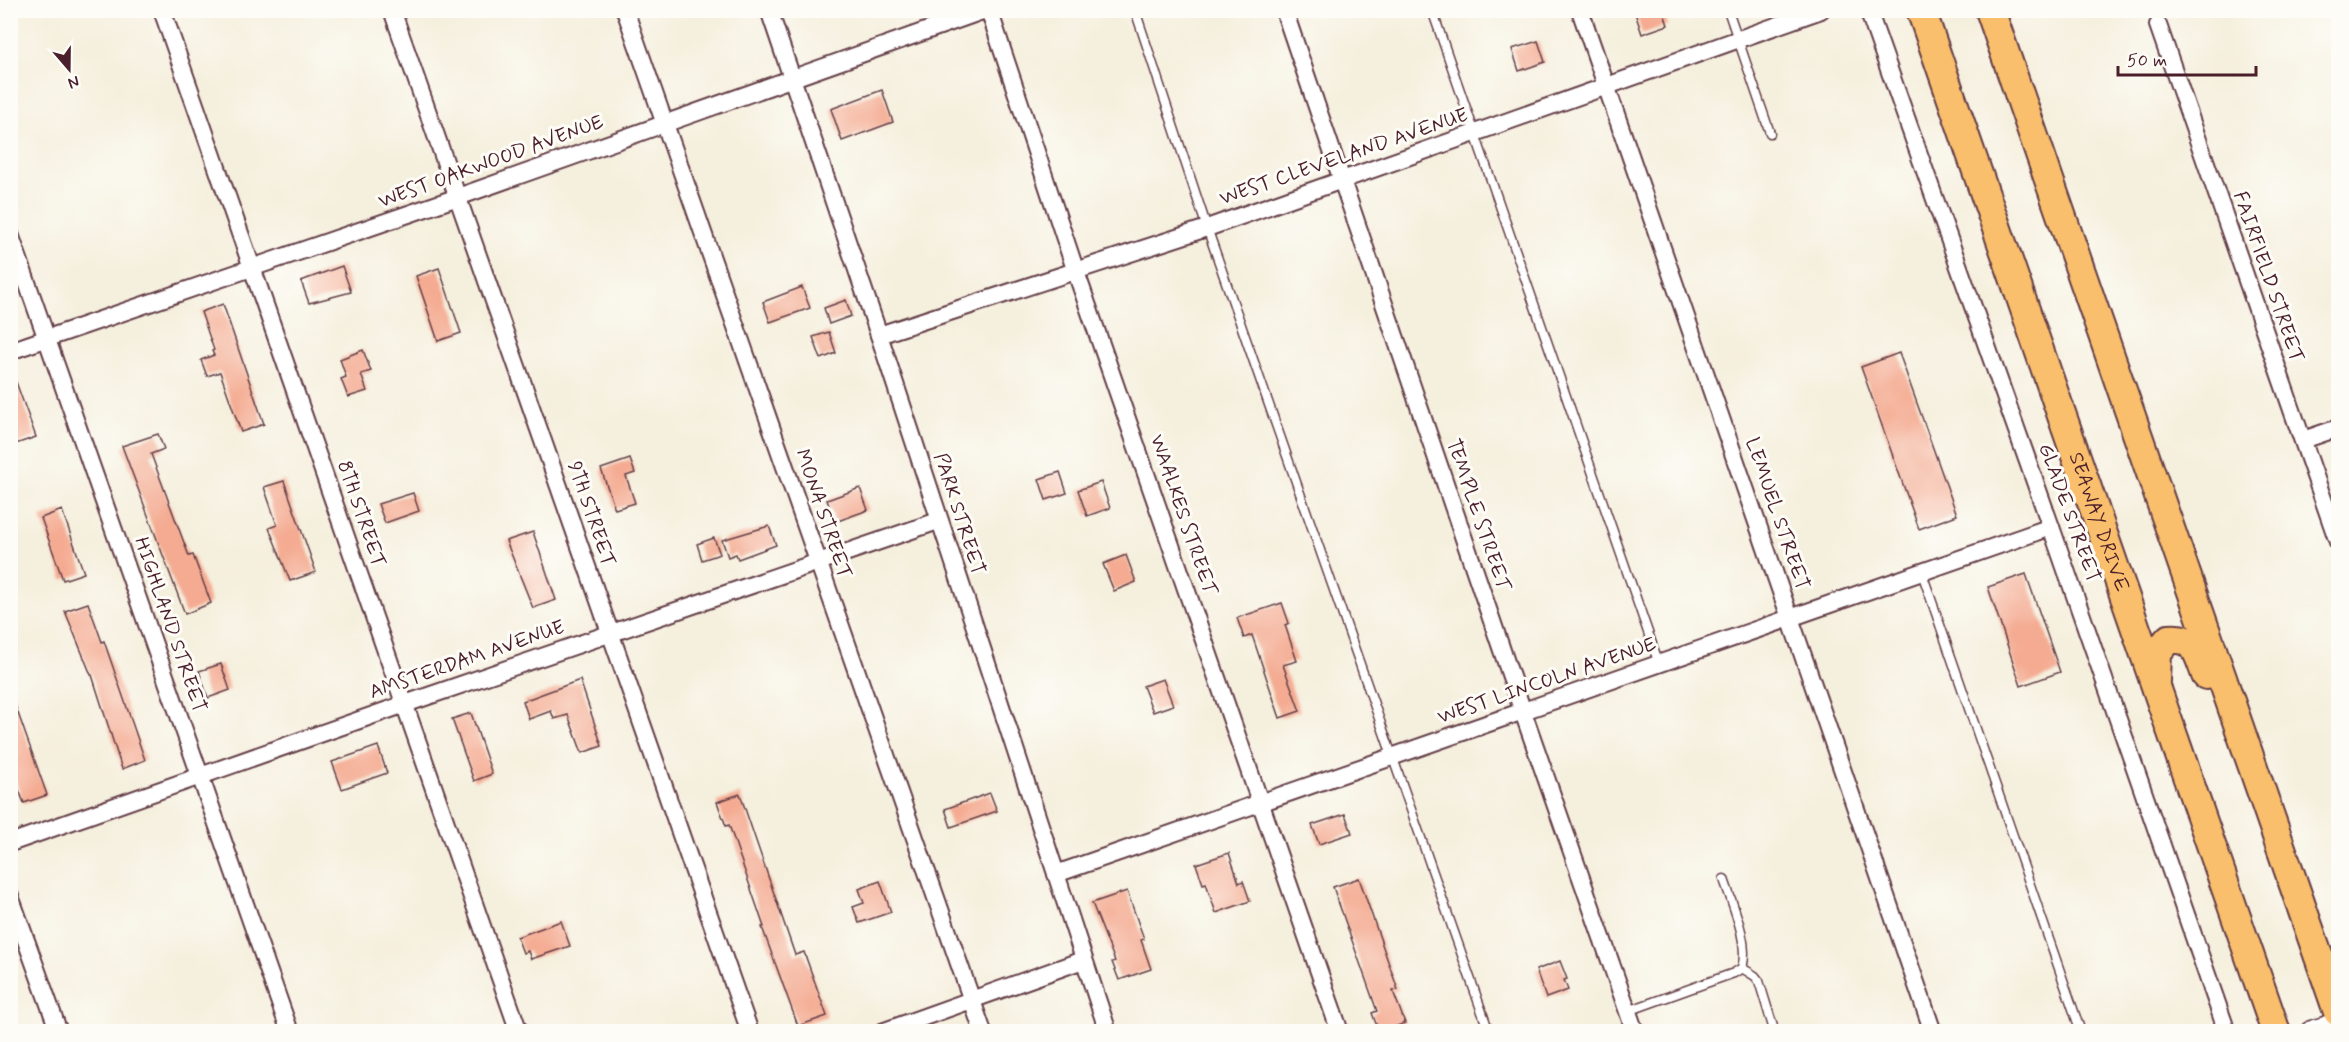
<svg xmlns="http://www.w3.org/2000/svg" width="2349" height="1042" font-family="Mynerve,sans-serif">
<style>
.building{fill:#f4ab92}
.lines{fill:none;stroke-linecap:round;stroke-linejoin:round}
.service-casing{stroke:#643e46;stroke-width:11}
.minor-casing{stroke:#643e46;stroke-width:20}
.tertiary-casing{stroke:#643e46;stroke-width:24}
.trunk-casing{stroke:#643e46;stroke-width:32}
.service{stroke:#fff;stroke-width:8}
.minor{stroke:#fff;stroke-width:16}
.tertiary{stroke:#fff;stroke-width:21}
.trunk{stroke:#f9bf6d;stroke-width:28}
.labels{text-anchor:middle;dominant-baseline:central;stroke-width:6;stroke-linejoin:round;paint-order:stroke}
.street-label{font-size:20px;fill:#4a1f2b;stroke:#fdfcf7}
</style>
<rect width="100%" height="100%" fill="#fdfcf7"/>
<filter id="ink" filterUnits="userSpaceOnUse"><feTurbulence type="fractalNoise" baseFrequency=".0167" numOctaves="2"/><feDisplacementMap in="SourceGraphic" scale="12" xChannelSelector="R" yChannelSelector="G"/><feConvolveMatrix kernelMatrix="1 2 1 2 8 2 1 2 1" color-interpolation-filters="sRGB"/></filter>
<filter id="wash" filterUnits="userSpaceOnUse"><feTurbulence type="fractalNoise" baseFrequency=".008" numOctaves="4" result="noise"/><feDisplacementMap in="SourceGraphic" scale="24" xChannelSelector="R" yChannelSelector="G"/><feGaussianBlur stdDeviation="1.35" result="paint"/><feColorMatrix in="noise" values="0 0 0 0 0 0 0 0 0 0 0 0 0 0 0 0 0 1.4 0 .05"/><feComposite in="paint" operator="in"/></filter>
<g filter="url(#wash)">
<rect width="100%" height="100%" fill="#f5efdd"/>
<g id="blocks">
<g class="building">
<polygon points="1634,10 1663,10 1668,25 1642,34"/>
<polygon points="1538,41 1545,62 1519,71 1512,49"/>
<polygon points="882,90 893,122 842,141 831,109"/>
<polygon points="342,266 351,292 309,303 301,281"/>
<polygon points="439,268 461,333 438,341 416,276"/>
<polygon points="802,287 810,308 770,322 763,302"/>
<polygon points="846,300 851,316 829,324 824,308"/>
<polygon points="223,304 264,424 241,432 220,372 207,376 201,360 214,355 212,351 214,350 201,312"/>
<polygon points="829,332 836,353 821,359 813,337"/>
<polygon points="363,350 371,371 361,374 367,391 348,397 341,379 346,377 340,359"/>
<polygon points="1899,353 1957,515 1919,529 1861,367"/>
<polygon points="10,371 12,371 36,437 10,446"/>
<polygon points="158,434 164,449 151,454 189,556 193,555 211,603 185,614 122,446"/>
<polygon points="630,459 635,473 626,476 635,503 615,509 601,469"/>
<polygon points="1060,472 1067,493 1046,500 1039,479"/>
<polygon points="284,481 316,572 290,581 269,528 277,525 264,487"/>
<polygon points="1101,482 1110,508 1087,516 1078,490"/>
<polygon points="860,488 868,510 835,522 827,500"/>
<polygon points="413,493 419,511 385,523 378,504"/>
<polygon points="62,510 84,573 63,580 41,518"/>
<polygon points="769,526 776,545 738,559 736,554 728,557 722,540"/>
<polygon points="533,532 556,600 533,608 506,541"/>
<polygon points="714,538 720,554 702,560 697,544"/>
<polygon points="1126,555 1136,582 1114,591 1103,564"/>
<polygon points="2026,574 2060,672 2021,686 1988,587"/>
<polygon points="88,603 102,642 104,641 145,760 122,769 92,675 91,675 65,611"/>
<polygon points="1282,603 1289,623 1285,625 1297,661 1283,665 1300,711 1280,718 1252,635 1244,638 1237,618"/>
<polygon points="221,664 230,690 208,698 199,671"/>
<polygon points="1163,679 1173,705 1153,712 1143,686"/>
<polygon points="580,680 602,746 582,753 568,715 554,719 551,711 529,719 523,701"/>
<polygon points="13,699 47,795 24,803 10,767 10,700"/>
<polygon points="471,713 492,774 474,781 452,719"/>
<polygon points="378,746 387,773 342,789 332,762"/>
<polygon points="990,793 997,811 951,827 945,809"/>
<polygon points="740,794 795,955 804,952 827,1016 798,1026 762,927 764,927 729,825 726,826 717,802"/>
<polygon points="1345,814 1352,833 1319,844 1312,825"/>
<polygon points="1229,853 1239,883 1243,881 1250,901 1216,913 1206,883 1203,884 1196,864"/>
<polygon points="1359,878 1398,990 1393,991 1405,1023 1382,1032 1379,1032 1372,1013 1377,1011 1333,887"/>
<polygon points="880,881 891,912 859,923 853,907 864,903 859,889"/>
<polygon points="1127,891 1144,939 1141,940 1151,969 1119,980 1112,962 1115,961 1092,903"/>
<polygon points="561,921 570,946 531,959 528,951 523,953 517,937"/>
<polygon points="1560,961 1567,979 1564,980 1568,990 1546,998 1536,970"/>
</g>
</g>
</g>
<g filter="url(#ink)">
<use href="#blocks" fill-opacity="0" stroke="#643e46" stroke-width="1.5"/>
<g class="lines">
<defs>
<g id="service">
<polyline points="1135,10 1207,228 1489,1032"/>
<polyline points="1432,10 1659,664"/>
<polyline points="1728,10 1770,133"/>
<polyline points="1922,573 2081,1032"/>
<polyline points="1742,968 1755,976 1759,981 1774,1030"/>
<path d="M1628 1011 1734 973 1742 968C1750 943 1732 904 1724 879"/>
</g>
<g id="minor">
<polyline points="162,10 519,1032"/>
<polyline points="392,10 750,1032"/>
<polyline points="625,10 983,1032"/>
<polyline points="769,10 879,335 1108,1032"/>
<polyline points="989,10 1076,272 1340,1032"/>
<polyline points="1284,10 1523,712 1635,1032"/>
<polyline points="1580,10 1933,1032"/>
<polyline points="1868,10 2051,527 2227,1032"/>
<polyline points="2158,25 2338,542"/>
<polyline points="10,234 290,1032"/>
<polyline points="879,335 1207,228 1821,10"/>
<polyline points="10,351 458,197 985,10"/>
<polyline points="2303,440 2338,428"/>
<polyline points="10,843 405,704 938,521"/>
<polyline points="1056,874 2051,527"/>
<polyline points="10,896 59,1032"/>
<polyline points="882,1032 1083,960"/>
</g>
<polyline id="tertiary" points="2311,1032 2338,1023"/>
<g id="trunk">
<path id="s1" d="M1921 10 2276 1032"/>
<polyline points="1990,10 2338,1012"/>
<path d="M2156 681 2157 653 2169 639C2196 636 2198 654 2206 675"/>
</g>
</defs>
<use href="#service" class="service-casing"/>
<use href="#minor" class="minor-casing"/>
<use href="#tertiary" class="tertiary-casing"/>
<use href="#trunk" class="trunk-casing"/>
<use href="#service" class="service"/>
<use href="#minor" class="minor"/>
<use href="#tertiary" class="tertiary"/>
<use href="#trunk" class="trunk"/>
</g>
</g>
<g class="labels">
<g class="street-label">
<text transform="translate(1344 157) rotate(-19)">WEST CLEVELAND AVENUE</text>
<text transform="translate(491 162) rotate(-20)">WEST OAKWOOD AVENUE</text>
<text transform="translate(2268 277) rotate(71)">FAIRFIELD STREET</text>
<text transform="translate(2069 513) rotate(70)">GLADE STREET</text>
<text transform="translate(361 514) rotate(71)">8TH STREET</text>
<text transform="translate(591 514) rotate(71)">9TH STREET</text>
<text transform="translate(823 514) rotate(71)">MONA STREET</text>
<text transform="translate(959 514) rotate(72)">PARK STREET</text>
<text transform="translate(1777 514) rotate(71)">LEMUEL STREET</text>
<text transform="translate(1183 515) rotate(71)">WAALKES STREET</text>
<text transform="translate(1478 515) rotate(71)">TEMPLE STREET</text>
<text stroke="none"><textPath href="#s1" startOffset="542">SEAWAY DRIVE</textPath></text>
<text transform="translate(170 625) rotate(71)">HIGHLAND STREET</text>
<text transform="translate(467 660) rotate(-19)">AMSTERDAM AVENUE</text>
<text transform="translate(1547 681) rotate(-19)">WEST LINCOLN AVENUE</text>
</g>
</g>
<rect width="2349" height="1042" fill="none" stroke="#fdfcf7" stroke-width="36"/>
<g transform="translate(69 69) rotate(160)" stroke="#fdfcf7" stroke-width="4.5" paint-order="stroke">
<path d="M0-4.5L10 22L0 15L-10 22Z" fill="#4a1f2b"/>
<text y="-9" font-size="16" font-weight="bold" text-anchor="middle" fill="#4a1f2b">N</text>
</g>
<path d="M2118 66v9h138v-9" fill="none" stroke="#4a1f2b" stroke-width="3"/>
<text x="2127" y="66" font-size="18" fill="#4a1f2b" stroke="#fdfcf7" stroke-width="4.5" paint-order="stroke">50 m</text>
</svg>
